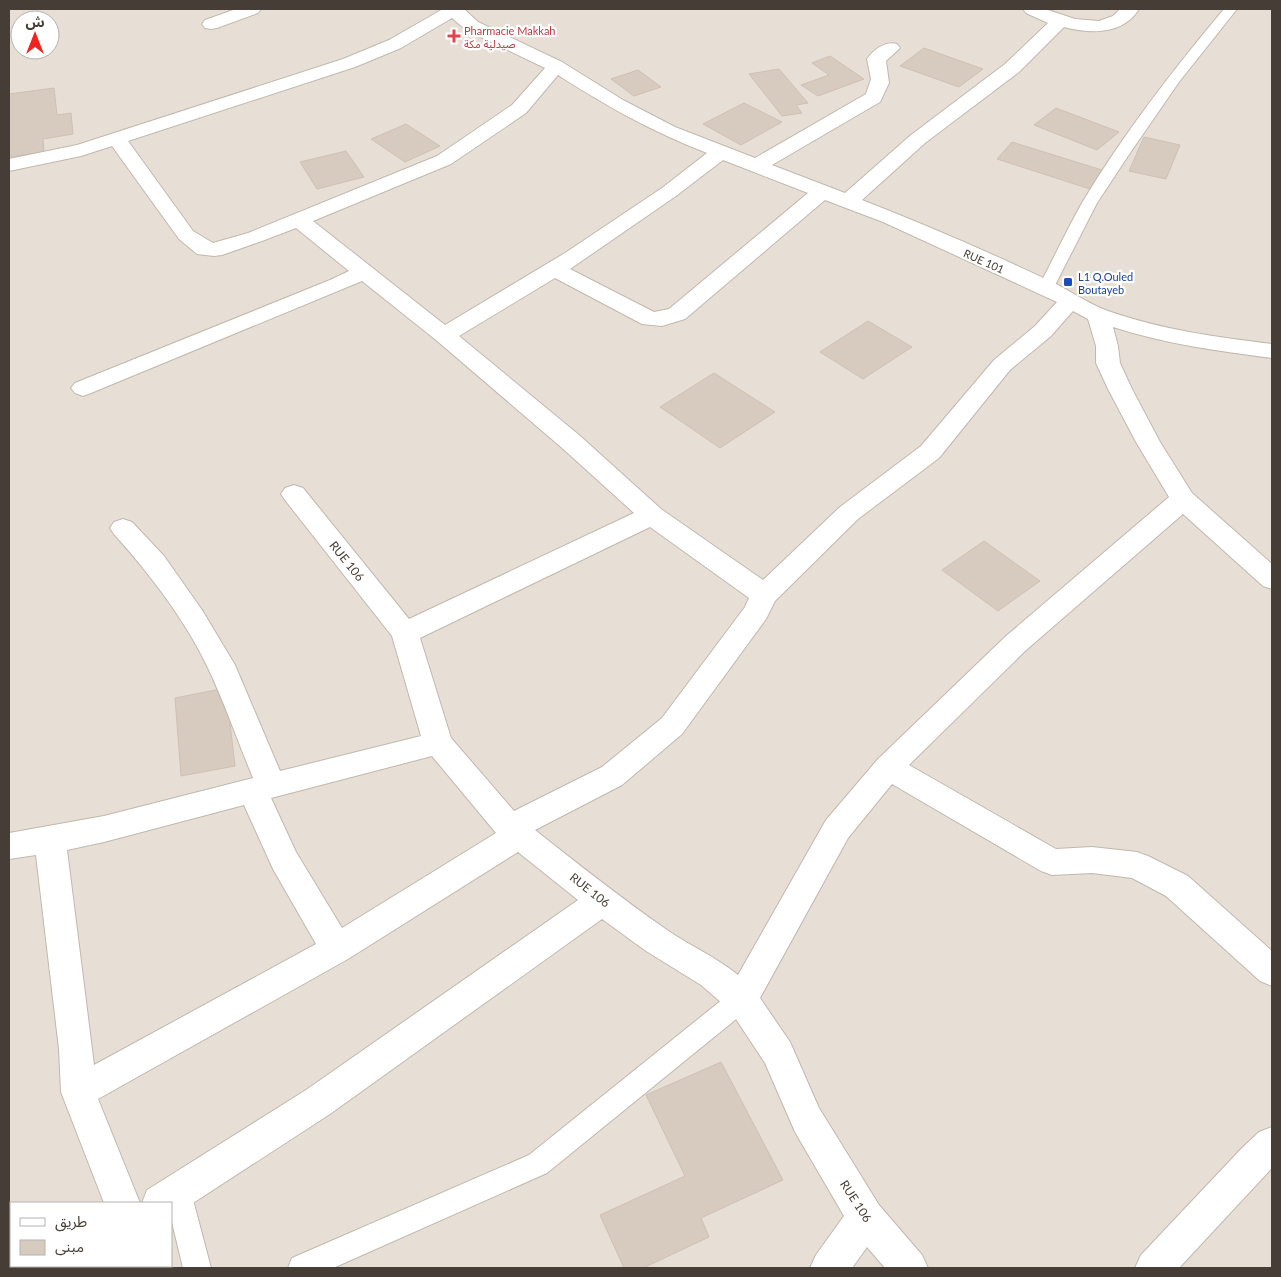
<svg xmlns="http://www.w3.org/2000/svg" width="1281" height="1277" font-family="Lato,'Noto Sans Arabic',sans-serif">
<style>
.residential{fill:#e7dfd6;fill-rule:evenodd}
.building{fill:#d7cbc0;stroke:#cfbfb1}
.lines{fill:none;stroke-linecap:round;stroke-linejoin:round}
.service-casing{stroke:#c1b7ad;stroke-width:2}
.minor-casing{stroke:#c1b7ad;stroke-width:2}
.service{fill:#fff;fill-rule:evenodd}
.minor{fill:#fff;fill-rule:evenodd}
.health-dot{fill:#e0444e;stroke:#fff;stroke-width:2}
.transit-dot{fill:#1a4fb4;stroke:#fff;stroke-width:2}
.labels{text-anchor:middle;dominant-baseline:central;stroke-width:4.5;stroke-linejoin:round;paint-order:stroke}
.far-health-label{font-size:11px;fill:#be3a42;stroke:#fff;text-anchor:start}
.far-street-label{font-size:11px;fill:#463e36;stroke:#fff}
.far-transit-label{font-size:11px;fill:#164399;stroke:#fff;text-anchor:start}
.street-label{font-size:12px;fill:#463e36;stroke:#fff}
</style>
<rect width="100%" height="100%" fill="#f3eee7"/>
<path class="residential" d="M9 9H1272V1268H9ZM20 20H50V50H20ZM11 1203H171V1266H11Z"/>
<g class="building">
<polygon points="924,48 983,69 959,87 900,66"/>
<polygon points="830,56 864,79 818,96 801,85 829,75 812,63"/>
<polygon points="779,69 808,103 796,105 802,113 782,116 749,74"/>
<polygon points="638,70 661,87 634,96 611,79"/>
<polygon points="54,88 57,115 71,113 73,134 43,139 44,152 9,157 9,94"/>
<polygon points="744,103 782,122 741,145 703,124"/>
<polygon points="1056,108 1119,132 1097,150 1034,125"/>
<polygon points="406,124 440,146 405,162 371,139"/>
<polygon points="1144,137 1180,145 1166,179 1129,171"/>
<polygon points="1012,142 1105,171 1090,189 997,159"/>
<polygon points="346,151 364,177 317,189 300,162"/>
<polygon points="868,321 912,347 863,379 820,352"/>
<polygon points="714,373 775,412 720,448 660,407"/>
<polygon points="984,541 1040,581 998,611 942,570"/>
<polygon points="226,688 235,766 181,776 175,698"/>
<polygon points="721,1062 783,1180 701,1218 709,1237 643,1268 624,1268 600,1215 685,1176 646,1095"/>
</g>
<g class="lines">
<defs>
<g id="service">
<path d="M1224 9H1237L1179 82 1130 153 1097 203 1052 291H1040L1038 288C1053 260 1066 231 1082 203 1123 134 1173 70 1224 9Z"/>
<polygon points="742,988 751,991 754,999 751,1007 547,1173 333,1268 288,1268 292,1258 529,1155 733,991"/>
<polygon points="178,1179 187,1183 191,1192 211,1268 183,1268 171,1218 171,1203 168,1203 165,1192 169,1183"/>
</g>
<g id="minor">
<polygon points="236,9 261,9 258,13 217,28 211,29 205,28 202,24 205,20"/>
<path d="M443 9H464L478 22 562 62 623 100 675 127 755 158 866 94 871 79 867 59C874 49 886 41 897 44L900 48 886 61 889 83 880 102 772 165 845 193 911 135 1005 64 1048 23 1026 13 1023 9H1045L1075 19 1099 21 1113 16 1120 9H1139C1123 35 1090 34 1064 27L1019 72 925 143 862 200C926 225 991 253 1054 283 1072 292 1089 304 1108 311 1163 330 1215 337 1272 344V358C1217 351 1166 344 1113 327L1118 346 1120 363 1132 389 1160 442 1192 493 1272 564V589L1263 586 1183 514 1025 651 909 765 1056 849 1092 847 1137 852 1148 856 1188 876 1272 951V986L1260 981 1166 896 1132 878 1092 873 1052 875 1041 871 892 784 848 838 760 998 790 1042 819 1108 879 1205 922 1255 928 1268H885L867 1247 852 1268H810L816 1255 844 1216 795 1132 765 1063 730 1010 701 985 646 951 602 919 330 1114 173 1216 171 1217V1203H142L147 1190 306 1090 578 900 518 852 348 959 98 1099 140 1203H104L61 1092 59 1049 36 855 9 859V833L104 816 253 778C238 742 225 704 208 668 186 621 149 573 114 534L110 528 114 522 123 519 132 522 164 556 202 610 235 665 280 771 421 736 392 636 285 500 281 494 285 488 294 485 303 488 409 619 634 513 561 447 436 340 362 281 91 393 83 396 75 393 71 388 75 383 330 280 349 271 296 228 262 241 222 255 214 256 197 254 179 239 112 146 81 156 9 171V159L77 145 343 59 389 40ZM452 18 466 30 545 68 512 105 437 156 248 233 213 243 193 231 128 141 355 67 401 48ZM558 75C608 107 651 131 707 153L662 188 565 253 445 325 313 221 451 164 526 113ZM723 160 808 193 669 309 654 312 570 269 676 196ZM825 200 883 222 1057 302 1035 326 994 360 921 446 840 507 763 580 661 509 579 435 459 336 555 278 642 324 662 326 685 319ZM1073 311 1088 319 1096 346V363L1108 389 1136 442 1169 497 1005 637 878 759 826 820 738 975C716 957 690 946 667 930 621 898 578 864 535 830L622 785 682 734 766 619 775 601 858 519 939 458 1010 370 1051 336ZM650 527 749 598 745 607 662 718 602 767 514 811 451 738 420 638ZM432 756 496 833 342 928 296 852 271 798ZM244 805 273 869 316 944 94 1065 67 850 104 842Z"/>
<polygon points="1272,1127 1272,1168 1179,1268 1135,1268 1141,1255 1242,1148 1259,1132"/>
<polygon points="21,1266 63,1266 62,1268 20,1268"/>
</g>
</defs>
<use href="#service" class="service-casing"/>
<use href="#minor" class="minor-casing"/>
<use href="#service" class="service"/>
<use href="#minor" class="minor"/>
</g>
<path class="health-dot" d="M451.5 28.5h5v5h5v5h-5v5h-5v-5h-5v-5h5z"/>
<rect class="transit-dot" x="1063" y="277" width="10" height="10" rx="2.5"/>
<g class="labels">
<g class="far-health-label">
<text x="464" y="30">Pharmacie Makkah<tspan x="464" dy="13">صيدلية مكة</tspan></text>
</g>
<g class="far-street-label">
<text transform="translate(984 261) rotate(24)">RUE 101</text>
</g>
<g class="far-transit-label">
<text x="1078" y="276">L1 Q.Ouled<tspan x="1078" dy="13">Boutayeb</tspan></text>
</g>
<g class="street-label">
<text transform="translate(347 561) rotate(51)">RUE 106</text>
<text transform="translate(590 890) rotate(38)">RUE 106</text>
<text transform="translate(856 1201) rotate(57)">RUE 106</text>
</g>
</g>
<rect width="1281" height="1277" fill="none" stroke="#463e36" stroke-width="20"/>
<rect x="10" y="1202" width="162" height="65" fill="#ffffff" stroke="#b5b2af"/>
<rect x="20" y="1218" width="25" height="8" fill="#ffffff" stroke="#b5b2af"/>
<text x="55" y="1227" font-size="15" fill="#463e36">طريق</text>
<rect x="20" y="1240" width="25" height="15" fill="#d7cbc0" stroke="#b5b2af"/>
<text x="55" y="1252" font-size="15" fill="#463e36">مبنى</text>
<g transform="translate(35 35)"><circle r="24" fill="#ffffff" stroke="#b5b2af"/>
<path d="M0-4L9 19L0 12L-9 19Z" fill="#f22220"/>
<text y="-8" font-size="14" font-weight="bold" text-anchor="middle" fill="#463e36">ش</text>
</g>
</svg>
